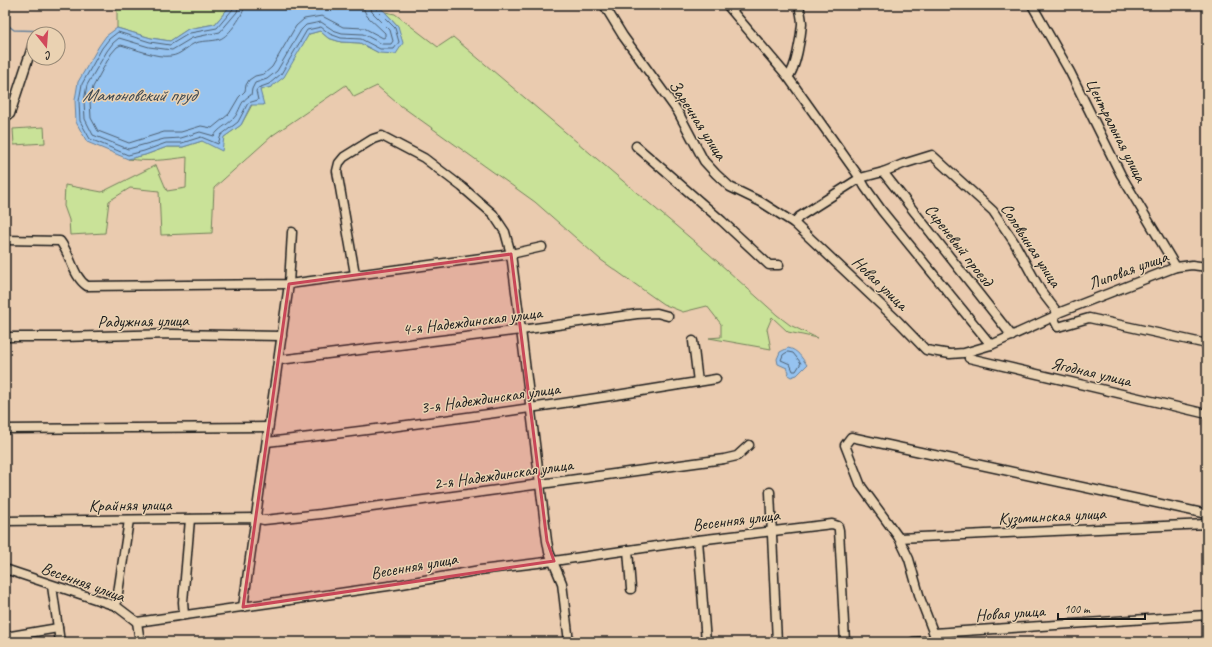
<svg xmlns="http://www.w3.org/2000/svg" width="1212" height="647" font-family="Caveat,sans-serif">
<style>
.green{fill:#c9e298;stroke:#727f5a}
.water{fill:#96c3f0;stroke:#65809b}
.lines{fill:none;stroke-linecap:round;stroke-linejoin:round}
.shore{stroke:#4d5f71;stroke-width:1}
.stream{stroke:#65809b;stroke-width:1.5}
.minor-casing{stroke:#1c1c1c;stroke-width:11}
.minor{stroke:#ead2b2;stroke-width:8}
.marked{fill:#c84758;fill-opacity:0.2;stroke:#c84758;stroke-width:3;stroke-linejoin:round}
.labels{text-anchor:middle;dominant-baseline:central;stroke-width:3;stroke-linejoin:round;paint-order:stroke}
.street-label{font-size:17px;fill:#1c1c1c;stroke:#ead2b2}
.water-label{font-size:18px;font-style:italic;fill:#3a4651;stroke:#ead2b2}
</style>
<rect width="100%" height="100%" fill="#eacbaf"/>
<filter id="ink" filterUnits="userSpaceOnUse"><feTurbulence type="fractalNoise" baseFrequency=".025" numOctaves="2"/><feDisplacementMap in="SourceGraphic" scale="8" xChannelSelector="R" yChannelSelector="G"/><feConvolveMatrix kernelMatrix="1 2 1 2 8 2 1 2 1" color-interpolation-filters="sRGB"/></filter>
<g filter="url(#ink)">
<g class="green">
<polygon points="115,5 231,5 215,24 188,29 170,41 151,38 117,28 117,12"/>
<path d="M385 12 395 14 438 47 453 37 708 253 777 315 790 325 817 338 788 332 772 317 767 329 771 349 709 338 721 337V324L707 306 683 312 663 304 601 260 535 202 397 103 377 86 354 97 346 85 273 135 214 188 212 233 161 235 159 191 130 188 109 201 105 233 70 235 69 220 64 206 65 185 102 192 156 165 167 191 186 188 187 157C167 160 148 162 128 159L145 155 167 147H183L202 141 224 137 241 125 260 90 271 87 299 50 309 34 320 31 328 38 341 42 360 43 379 53 398 26Z"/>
<polygon points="44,127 45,143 14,145 13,129"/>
</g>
<g class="water">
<polygon points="231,5 377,5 385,12 398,26 403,43 396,54 379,53 360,43 341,42 328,38 320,31 309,34 284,77 271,87 260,90 264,105 251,105 241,125 224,137 222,151 202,141 183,147 167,147 145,155 128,159 87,142 76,122 75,100 78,82 99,46 106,36 117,28 151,38 170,41 188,29 215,24"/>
<path d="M788 348C798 350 801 357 807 365L797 375 791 377 788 375 789 372 787 368 778 364 777 359 780 352Z"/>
</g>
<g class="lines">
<g class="shore">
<polyline points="233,5 233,9 217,28 190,33 170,45 150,42 118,32 109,39 102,48 82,84 79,101 80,121 90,139 128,155 144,151 166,143 182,143 201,137 218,144 221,135 238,122 248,103 258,100 256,91 258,88 269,84 281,74 307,30 321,27 330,34 341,38 361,39 380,49 394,49 399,42 395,28 376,9 375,5"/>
<path d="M239 5 237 12 220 32 192 38 172 50 149 47 119 38 113 43 107 51 87 85 84 101 85 119 93 135 128 149 164 139 181 138 200 132 214 136C219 128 226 126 233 119 241 111 239 101 251 95L252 89 255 83 267 79 277 71 301 30 306 25 321 22 333 30 342 33 363 34 382 44H391L393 41 390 30 372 12 370 5"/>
<path d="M245 5C244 14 229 36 220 39 211 42 201 40 193 44 186 48 180 55 171 56 156 58 136 49 121 45L117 47 111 54 93 87 90 101 91 118 98 131 129 143 164 132H181L201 126 212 128 229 114 239 97 245 91 246 85 249 80 255 76 264 74 272 67 296 26 304 19 322 16 343 27 364 28 383 38 385 37V33L367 16 364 10V5"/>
<polygon points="788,352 793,353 801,363 796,371 793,371 790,364 781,360 783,355"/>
</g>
<polyline class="stream" points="5,23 14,30 50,31"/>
<defs>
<g id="minor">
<polyline points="604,5 623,36 678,112 704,161 716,174 730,187 761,202 794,223 898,321 926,350 950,354 964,353 991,345 1053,317 1058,313 1176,267 1192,265 1207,267"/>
<polyline points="727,5 788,77 860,178 865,187 882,211 991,345"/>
<polyline points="1032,5 1070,72 1121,175 1176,267"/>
<path d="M788 77C796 69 801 36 802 24 802 18 800 11 799 5"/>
<polyline points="5,117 10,114 34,41"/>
<polyline points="636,146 722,221 769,265 779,265"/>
<polyline points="883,172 1012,336"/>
<polyline points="794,223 799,217 860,178 883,172 903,164 932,155 993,211 1014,242 1041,291 1058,313"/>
<path d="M5 240 60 241C71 255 73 277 87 286L289 284 511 254 542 247"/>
<polyline points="355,274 337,171 339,163 344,157 373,139 382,136 424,158 462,187 493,214 505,232 511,254 521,330 547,541 549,552 562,583 569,642"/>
<polyline points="1053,317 1058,327 1089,318 1207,344"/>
<polyline points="5,337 61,337 172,334 282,336"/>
<polyline points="693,341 698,382"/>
<polyline points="969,358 1207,414"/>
<polyline points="279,360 521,330 637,314 657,313 668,316"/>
<polyline points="5,429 268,427"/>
<path d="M267 442C417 425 567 404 716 379"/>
<polyline points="770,492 777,642"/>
<polyline points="5,521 256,518 264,520 321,514 724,459 737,456 749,445"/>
<polyline points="899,538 1207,524"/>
<polyline points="698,540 706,642"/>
<polyline points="628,550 631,589"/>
<polyline points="5,569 116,606 137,622 402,584 480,570 554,561 698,540 832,524 838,526 839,530 845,642"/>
<polyline points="52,586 60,642"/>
<polyline points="116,606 129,520"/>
<polyline points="243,607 289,284 292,232"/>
<polyline points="184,615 183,602 190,519"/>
<polyline points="137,622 140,642"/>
<polyline points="934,633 1207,615"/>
<polyline points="5,637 58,628"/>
<polyline points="913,642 936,640"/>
<polyline points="937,642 920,598 909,559 899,538 861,486 845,445 851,437 1207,514"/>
</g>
</defs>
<use href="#minor" class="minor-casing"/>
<use href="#minor" class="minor"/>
</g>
</g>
<path class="marked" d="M511 254 547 541 554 561 243 607 289 284Z"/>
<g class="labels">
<g class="street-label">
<text transform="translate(698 120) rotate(57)">Заречная улица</text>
<text transform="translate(1116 130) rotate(63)">Центральная улица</text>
<text transform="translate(959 245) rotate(52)">Сиреневый проезд</text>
<text transform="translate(1031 245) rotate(57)">Соловьиная улица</text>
<text transform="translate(1128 270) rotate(-20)">Липовая улица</text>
<text transform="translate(880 283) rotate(44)">Новая улица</text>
<text transform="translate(143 321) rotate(-1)">Радужная улица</text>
<text transform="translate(472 321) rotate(-7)">4-я Надеждинская улица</text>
<text transform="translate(1091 372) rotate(13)">Ягодная улица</text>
<text transform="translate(490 398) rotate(-8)">3-я Надеждинская улица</text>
<text transform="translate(503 474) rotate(-8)">2-я Надеждинская улица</text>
<text transform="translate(130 505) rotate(-1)">Крайняя улица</text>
<text transform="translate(1052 516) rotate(-3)">Кузьминская улица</text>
<text transform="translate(736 520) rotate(-7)">Весенняя улица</text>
<text transform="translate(414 566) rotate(-10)">Весенняя улица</text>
<text transform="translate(83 582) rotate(20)">Весенняя улица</text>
<text transform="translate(1010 613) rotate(-4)">Новая улица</text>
</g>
<g class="water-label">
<text x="139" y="95">Мамоновский пруд</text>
</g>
</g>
<rect width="1212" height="647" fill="none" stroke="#ead2b2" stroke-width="20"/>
<rect x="10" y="10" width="1192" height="627" fill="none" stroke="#1c1c1c" stroke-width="1.5" filter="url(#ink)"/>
<g transform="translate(46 46) rotate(163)"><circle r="19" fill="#ead2b2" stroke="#988976"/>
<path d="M0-3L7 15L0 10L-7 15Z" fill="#d1495b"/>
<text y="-6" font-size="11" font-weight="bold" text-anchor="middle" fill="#1c1c1c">С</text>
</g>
<path d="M1058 613v6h87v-6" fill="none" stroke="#1c1c1c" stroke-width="2"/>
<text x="1064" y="613" font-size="12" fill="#1c1c1c" stroke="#ead2b2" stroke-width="3" paint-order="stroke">100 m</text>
</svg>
